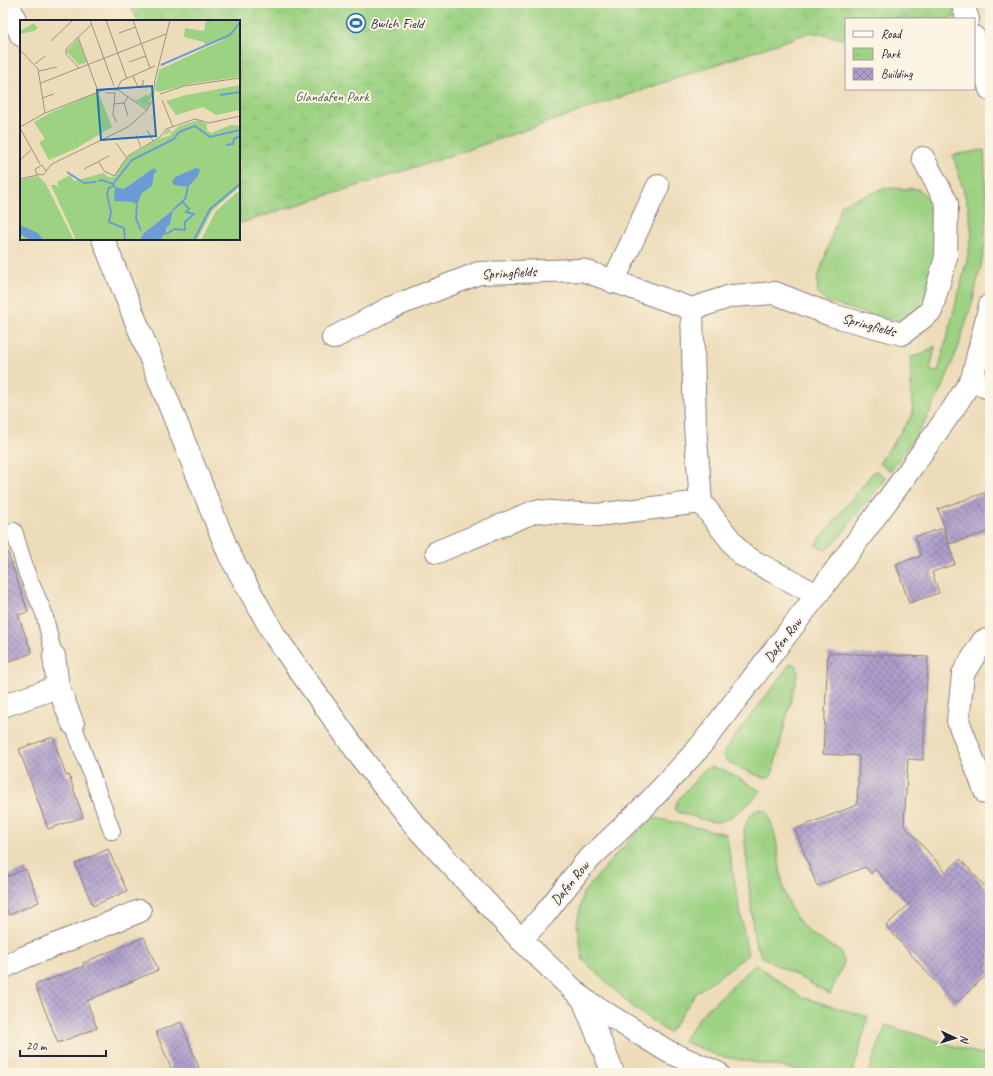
<svg xmlns="http://www.w3.org/2000/svg" width="993" height="1076" font-family="Caveat,sans-serif">
<style>
.green{fill:#9dd283;stroke:#607a5f}
.park{fill:url(#park-tufts);stroke:#607a5f}
.building{fill:url(#building-cross-hatch)}
.lines{fill:none;stroke-linecap:round;stroke-linejoin:round}
.service-casing{stroke:#887f7a;stroke-width:18}
.minor-casing{stroke:#887f7a;stroke-width:24}
.secondary-casing{stroke:#887f7a;stroke-width:24}
.service{stroke:#fff;stroke-width:16}
.minor{stroke:#fff;stroke-width:22}
.secondary{stroke:#fff;stroke-width:22}
.labels{text-anchor:middle;dominant-baseline:central;stroke-width:4;stroke-linejoin:round;paint-order:stroke}
.poi-label{font-size:14px;fill:#22223b;stroke:#fcf5e5;text-anchor:start}
.park-label{font-size:14px;fill:#475751;stroke:#fcf5e5}
.street-label{font-size:14px;fill:#22223b;stroke:#fcf5e5}
.inset-river{fill:none;stroke:#6c9cd6;stroke-width:2}
.inset-road{fill:none;stroke:#9c9287;stroke-width:1}
.view{fill:#1f6fb2;fill-opacity:0.15;stroke:#1f6fb2;stroke-width:2}
.inset-edge{fill:none;stroke:#22223b;stroke-width:2}
</style>
<defs>
<pattern id="park-tufts" width="24" height="20" patternUnits="userSpaceOnUse"><rect width="24" height="20" fill="#9dd283"/><path d="M3 7l-1-3M5 7V3M7 7l1-3M15 17l-1-3M17 17v-4M19 17l1-3" fill="none" stroke="#87b472"/></pattern>
<pattern id="building-cross-hatch" width="8" height="8" patternUnits="userSpaceOnUse"><rect width="8" height="8" fill="#ad9dcb"/><path d="M0 0l8 8M0 8l8-8" fill="none" stroke="#8c80a6"/></pattern>
</defs>
<rect width="100%" height="100%" fill="#fcf5e5"/>
<filter id="ink" filterUnits="userSpaceOnUse"><feTurbulence type="fractalNoise" baseFrequency=".025" numOctaves="2"/><feDisplacementMap in="SourceGraphic" scale="8" xChannelSelector="R" yChannelSelector="G"/><feConvolveMatrix kernelMatrix="1 2 1 2 8 2 1 2 1" color-interpolation-filters="sRGB"/></filter>
<filter id="wash" filterUnits="userSpaceOnUse"><feTurbulence type="fractalNoise" baseFrequency=".012" numOctaves="4" result="noise"/><feDisplacementMap in="SourceGraphic" scale="16" xChannelSelector="R" yChannelSelector="G"/><feGaussianBlur stdDeviation="0.9" result="paint"/><feColorMatrix in="noise" values="0 0 0 0 0 0 0 0 0 0 0 0 0 0 0 0 0 1.4 0 .05"/><feComposite in="paint" operator="in"/></filter>
<g filter="url(#wash)">
<rect width="100%" height="100%" fill="#eddcb9"/>
<g class="green">
<polygon points="984,150 987,206 984,251 974,296 959,345 943,387 920,430 891,471 879,463 913,414 911,392 911,357 923,354 935,346 930,371 938,372 966,264 972,234 968,206 953,155"/>
<polygon points="886,188 918,189 936,204 936,256 920,311 899,324 825,301 818,293 817,281 842,204"/>
<polygon points="875,470 886,478 835,542 826,550 815,545"/>
<polygon points="791,663 797,666 798,672 772,775 769,778 764,778 730,764 723,756 725,750"/>
<path d="M712 767 724 770 761 791C755 800 730 820 719 822 710 823 686 814 677 812L674 809 678 800 705 769Z"/>
<path d="M762 809 767 811C770 820 774 830 776 840 782 874 780 904 807 930 816 939 830 945 841 952L844 963 830 994 762 957 754 939 744 831C747 820 749 811 762 809Z"/>
<polygon points="651,817 726,834 748,955 696,993 669,1033 633,1007 583,960 577,924 583,893 613,858"/>
<polygon points="756,964 801,997 868,1017 853,1073 816,1073 718,1056 683,1041 701,1015"/>
<polygon points="886,1025 990,1057 990,1073 868,1073"/>
</g>
<polygon class="park" points="129,3 953,3 958,15 951,19 846,19 846,40 811,32 438,160 241,223 239,219 239,21 138,21"/>
<g id="blocks">
<g class="building">
<polygon points="990,491 990,531 950,544 938,509"/>
<polygon points="943,528 955,564 932,572 939,593 909,603 896,564 921,556 915,537"/>
<polygon points="7,550 28,612 18,615 32,653 3,664 3,551"/>
<polygon points="828,653 928,657 923,760 908,759 904,825 946,872 960,859 990,892 990,972 955,1004 886,926 908,905 875,869 871,873 865,867 817,886 795,829 857,805 859,756 823,754"/>
<polygon points="53,737 66,776 69,775 83,817 48,829 19,749"/>
<polygon points="108,849 127,891 93,906 75,864"/>
<polygon points="26,869 39,902 9,915 3,901 3,878"/>
<polygon points="144,937 158,970 87,1001 97,1028 58,1043 35,985 84,966 83,963"/>
<polygon points="181,1022 201,1073 173,1073 156,1032"/>
</g>
</g>
</g>
<g filter="url(#ink)">
<use href="#blocks" fill-opacity="0" stroke="#887f7a" stroke-width="1"/>
<g class="lines">
<defs>
<g id="service">
<polyline points="14,531 27,574 44,613 54,656"/>
<polyline points="73,724 112,831"/>
</g>
<g id="minor">
<polyline points="962,3 968,19"/>
<polyline points="974,37 990,89"/>
<polyline points="613,282 658,186"/>
<polyline points="692,309 731,296 775,293 831,315 902,334 931,311 946,257 947,203 923,158"/>
<polyline points="333,338 390,308 479,273 582,270 692,309 695,426 701,502 742,555 817,595"/>
<polyline points="972,379 990,389"/>
<polyline points="437,552 536,511 597,515 701,502"/>
<polyline points="54,656 58,687 73,724"/>
<polyline points="3,706 58,687"/>
<polyline points="986,793 958,721 963,674 983,641 990,639"/>
<polyline points="521,940 544,915 584,864 647,804 698,749 817,595 898,486 953,409 972,379 990,305"/>
<polyline points="3,968 20,959 140,911"/>
</g>
<g id="secondary">
<polyline points="8,3 21,35"/>
<polyline points="103,239 229,554 275,636 363,760 416,827 521,940 583,999 669,1052 718,1073"/>
<polyline points="583,999 613,1073"/>
</g>
</defs>
<use href="#service" class="service-casing"/>
<use href="#minor" class="minor-casing"/>
<use href="#secondary" class="secondary-casing"/>
<use href="#service" class="service"/>
<use href="#minor" class="minor"/>
<use href="#secondary" class="secondary"/>
</g>
</g>
<defs>
<symbol id="stadium-ring" viewBox="-11 -11 22 22"><circle r="9.5" fill="#fcf5e5" stroke="#1f6fb2" stroke-width="1.5"/><path d="M0-5a6.5 5 0 1 0 0 10a6.5 5 0 1 0 0-10ZM-3.5-1.8h7v3.6h-7Z" fill="#1f6fb2"/></symbol>
</defs>
<g fill-rule="evenodd">
<use href="#stadium-ring" x="345" y="12" width="22" height="22"/>
</g>
<g class="labels">
<g class="poi-label">
<text x="370" y="23">Bwlch Field</text>
</g>
<g class="park-label">
<text x="332" y="96">Glandafen Park</text>
</g>
<g class="street-label">
<text transform="translate(509 273) rotate(-3)">Springfields</text>
<text transform="translate(869 325) rotate(15)">Springfields</text>
<text transform="translate(783 640) rotate(-52)">Dafen Row</text>
<text transform="translate(570 883) rotate(-51)">Dafen Row</text>
</g>
</g>
<g transform="translate(20 20)">
<rect width="220" height="220" fill="#eddcb9"/>
<path d="M186 0H220V57L175 63 138 72 135 69 139 50 205 19 185 25 184 22 164 17 165 8 184 11ZM14 3 18 8 14 11 0 14V11ZM220 65V90L196 95 183 87 156 95 146 81 166 75ZM130 73H133L130 81 127 78 131 83 126 88 112 78 118 80 127 74 128 77ZM178 100 187 104V110L191 113 211 105 220 106V166L192 191 177 220H56L31 165H36L39 168 37 162 50 155 54 161 83 153 92 159 90 157H94L106 139 112 133 115 132 111 135 136 120 151 115 150 112 143 116 147 110 150 109 151 113 159 106ZM18 156 27 165 0 188V160ZM27 166 54 220H0V188L20 168Z" fill="#9dd283"/>
<path d="M30 93 43 109 49 110 55 129 29 140 19 122 25 119 14 102ZM220 170V220H181L196 191Z" fill="#9dd283"/>
<path d="M58 19 67 42 59 45 46 31ZM78 72 92 107 55 129 49 110 43 109 30 93Z" fill="#9dd283"/>
<path d="M134 148 137 151 134 154 132 166 122 173 117 185 113 182 94 181 95 167 104 169ZM176 148 180 149 178 156 168 167 154 165 152 162 155 157ZM153 190 150 204 146 208V214L142 216V220H120L123 214ZM0 205 18 213 23 220H10L0 214Z" fill="#6c9cd6"/>
<path class="inset-river" d="M141 45 210 15 220 2M200 75 220 72M206 125 213 124 214 119 220 116M47 152 64 163 76 162M78 161 82 160 93 164 95 167M93 164 112 140 154 119 159 112 175 106 190 117 220 110M94 166 89 168 87 174 91 192 89 202 104 208 105 220M117 185 116 198 121 211M153 190 165 179 168 167M146 214 155 209 165 210V202L174 194 166 192 169 189 163 182M174 220 190 189 220 164"/>
<path class="inset-road" d="M70 0 94 66M86 0 107 59M113 0 130 48M99 13 116 7M58 17 78 71M31 21 53 0M0 30 18 49 25 93M109 42 126 36M15 44 25 36M59 48 46 34V29L72 4M19 51 37 47M113 56 118 67 123 65V60M21 63 146 14M97 69 101 61 135 46M86 73H95L94 84M140 74 164 66 220 58M22 78 34 74M133 78 135 60 150 0M142 80 153 107M104 83 108 96M97 102 93 95 94 84 104 83 108 77M0 107 25 93 86 69 98 70 127 90M0 108 20 144M127 110 133 121M116 115 121 127M96 123 106 137M0 140 11 130M79 142 84 151 94 156 108 136 140 117 146 109 175 99 189 103 220 96M64 149 89 136M26 151 22 145 15 149 17 154 23 155 32 144 108 107 127 90 133 79M0 159 18 155"/>
<path class="view" d="M132 66 136 116 81 120 77 70Z"/>
<rect width="220" height="220" class="inset-edge"/>
</g>
<rect width="993" height="1076" fill="none" stroke="#fcf5e5" stroke-width="16"/>
<rect x="845" y="18" width="130" height="72" fill="#fcf5e5" stroke="#a5a1a1"/>
<rect x="853" y="31" width="20" height="6" fill="#ffffff" stroke="#a5a1a1"/>
<text x="881" y="38" font-size="12" fill="#22223b">Road</text>
<rect x="853" y="48" width="20" height="12" fill="url(#park-tufts)" stroke="#a5a1a1"/>
<text x="881" y="58" font-size="12" fill="#22223b">Park</text>
<rect x="853" y="68" width="20" height="12" fill="url(#building-cross-hatch)" stroke="#a5a1a1"/>
<text x="881" y="78" font-size="12" fill="#22223b">Building</text>
<g transform="translate(955 1038) rotate(94)" stroke="#fcf5e5" stroke-width="3" paint-order="stroke">
<path d="M0-3L7 15L0 10L-7 15Z" fill="#22223b"/>
<text y="-6" font-size="11" font-weight="bold" text-anchor="middle" fill="#22223b">N</text>
</g>
<path d="M20 1050v6h86v-6" fill="none" stroke="#22223b" stroke-width="2"/>
<text x="26" y="1050" font-size="12" fill="#22223b" stroke="#fcf5e5" stroke-width="3" paint-order="stroke">20 m</text>
</svg>
